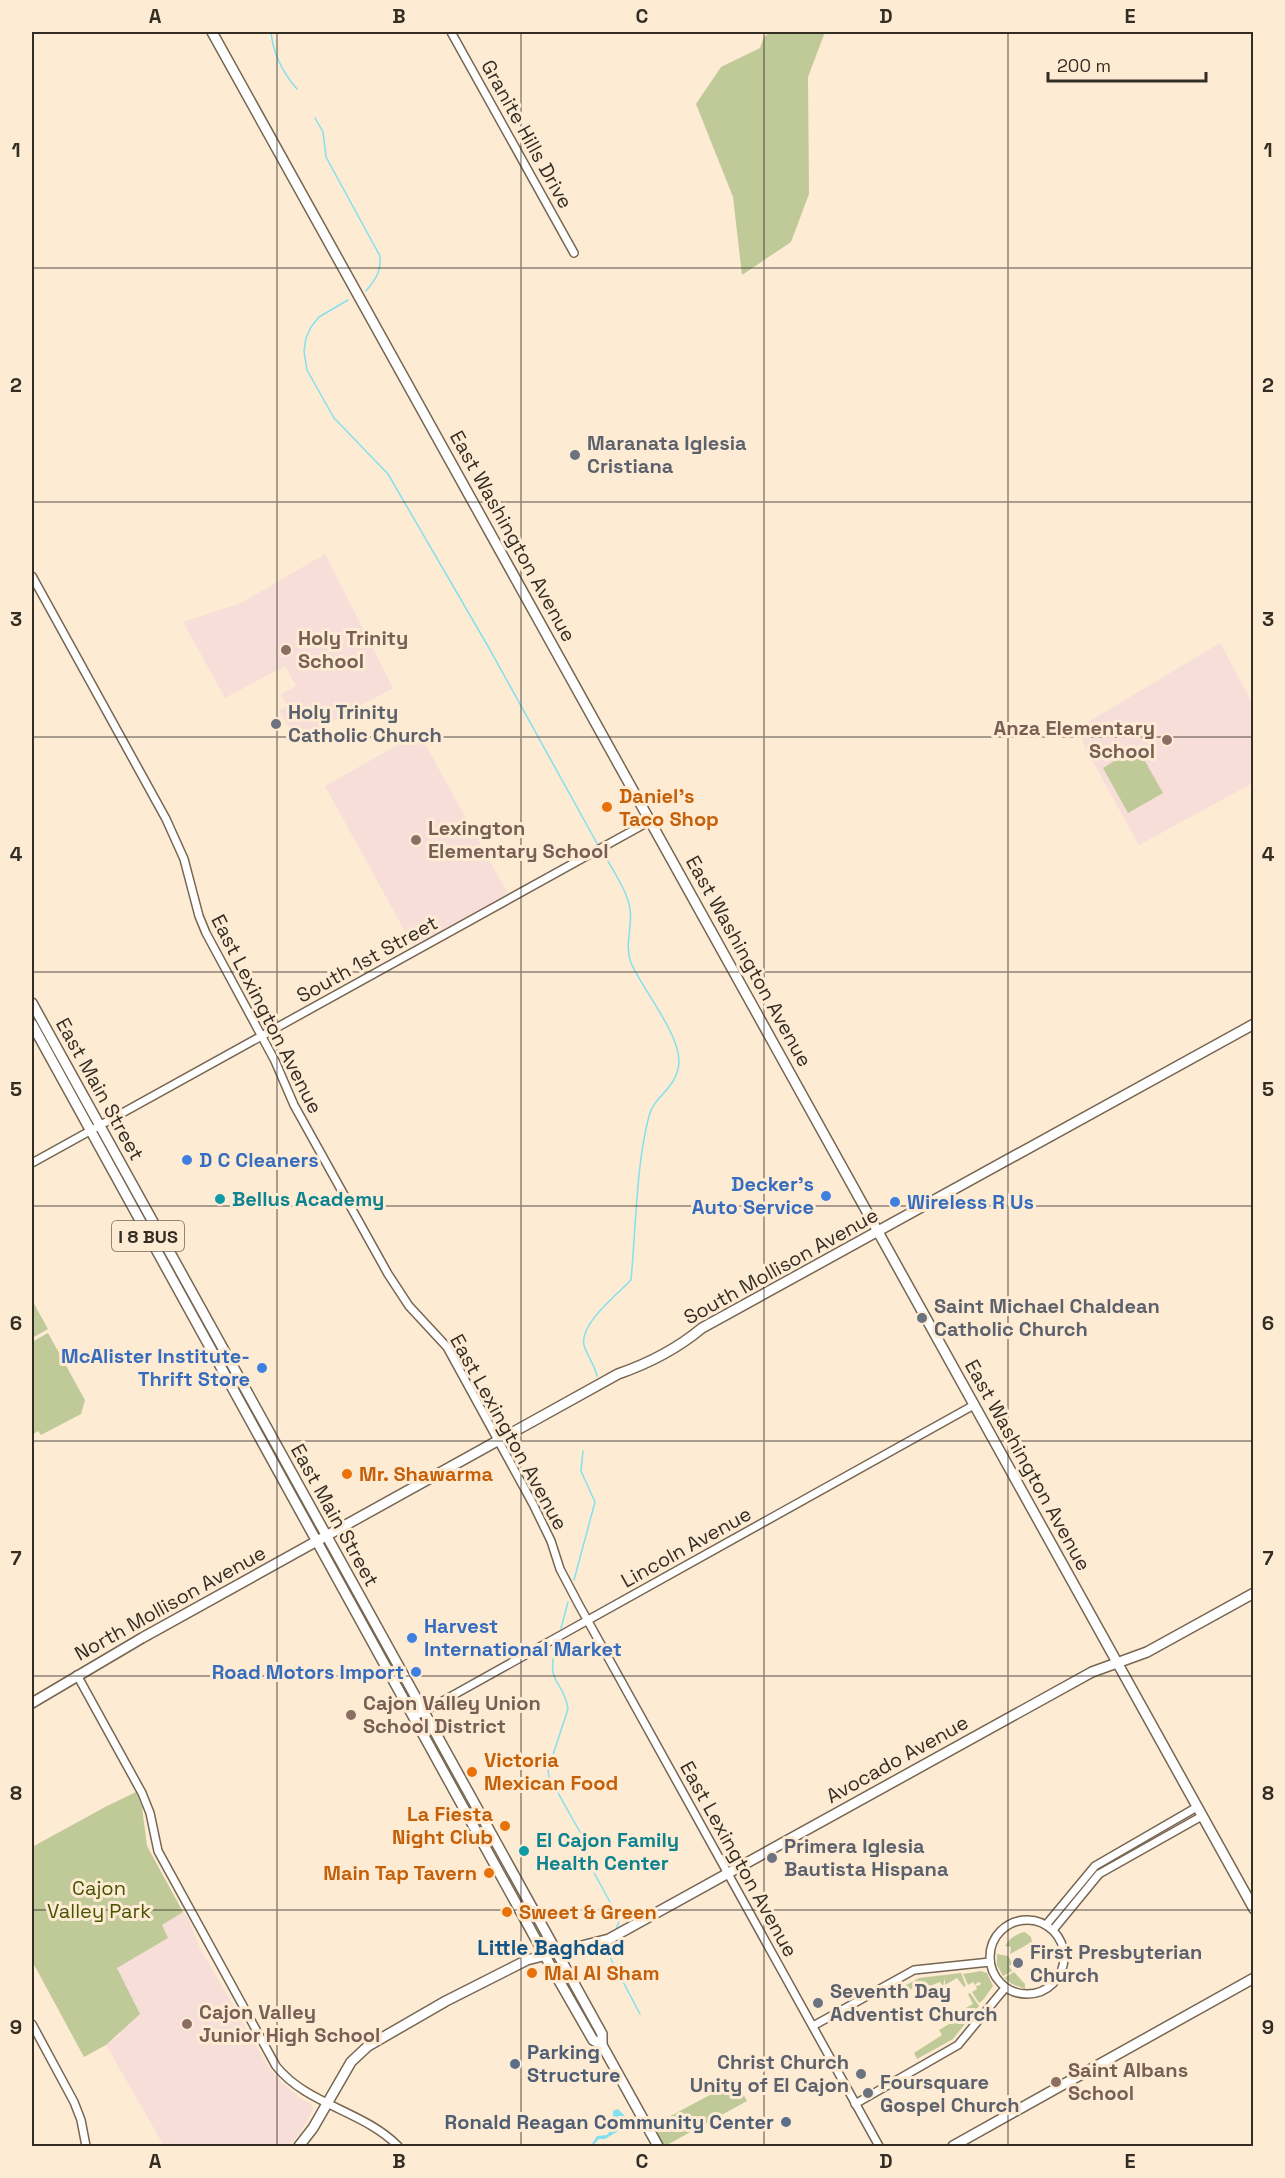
<svg xmlns="http://www.w3.org/2000/svg" width="1285" height="2178" font-family="'Space Grotesk',sans-serif">
<style>
.education{fill:#f8ded8}
.green{fill:#bfca98}
.water{fill:#82e1ee}
.lines{fill:none;stroke-linecap:round;stroke-linejoin:round}
.stream{stroke:#82e1ee;stroke-width:1.5}
.minor-casing{stroke:#766652;stroke-width:10}
.major-casing{stroke:#766652;stroke-width:12}
.minor{stroke:#fff;stroke-width:7}
.major{stroke:#fff;stroke-width:9}
.grid{fill:none;stroke:#342d24;stroke-width:1.5;stroke-opacity:0.55}
.worship-dot{fill:#6b7280;stroke:#feebd4;stroke-width:2}
.education-dot{fill:#8d6e63;stroke:#feebd4;stroke-width:2}
.food-dot{fill:#e8710a;stroke:#feebd4;stroke-width:2}
.shop-dot{fill:#3f7fe0;stroke:#feebd4;stroke-width:2}
.culture-dot{fill:#0f9aa8;stroke:#feebd4;stroke-width:2}
.service-dot{fill:#5c6f8a;stroke:#feebd4;stroke-width:2}
.labels{text-anchor:middle;dominant-baseline:central;stroke-width:6;stroke-linejoin:round;paint-order:stroke}
.shield{fill:#feebd4;stroke:#716659;stroke-width:1.5}
.shield-label{font-size:18px;font-weight:bold;fill:#342d24}
.street-label{font-size:20px;fill:#342d24;stroke:#feebd4}
.worship-label{font-size:20px;font-weight:bold;fill:#5b616d;stroke:#feebd4;text-anchor:start}
.education-label{font-size:20px;font-weight:bold;fill:#785e54;stroke:#feebd4;text-anchor:start}
.food-label{font-size:20px;font-weight:bold;fill:#c56008;stroke:#feebd4;text-anchor:start}
.shop-label{font-size:20px;font-weight:bold;fill:#366cbe;stroke:#feebd4;text-anchor:start}
.culture-label{font-size:20px;font-weight:bold;fill:#0d838f;stroke:#feebd4;text-anchor:start}
.park-label{font-size:20px;fill:#485300;stroke:#feebd4}
.service-label{font-size:20px;font-weight:bold;fill:#4e5e75;stroke:#feebd4;text-anchor:start}
.neighbourhood-label{font-size:21px;font-weight:bold;fill:#125584;stroke:#feebd4}
.neatline{fill:none;stroke:#342d24;stroke-width:2}
.grid-label{font-size:20px;text-anchor:middle;font-weight:bold;fill:#342d24}
</style>
<rect width="100%" height="100%" fill="#feebd4"/>
<g class="education">
<polygon points="325,554 393,688 296,741 279,710 287,706 281,694 296,686 285,666 225,698 183,622 241,603"/>
<polygon points="1220,643 1253,704 1253,783 1139,845 1085,748 1078,728"/>
<polygon points="419,733 508,894 413,946 325,786"/>
<polygon points="183,1912 188,1918 200,1948 269,2068 278,2079 300,2098 311,2104 313,2109 300,2134 287,2146 164,2146 106,2045 120,2035 116,1968 167,1939 161,1925"/>
</g>
<g class="green">
<polygon points="770,32 825,32 808,77 809,194 791,242 742,275 733,197 696,104 721,67 760,48 764,37"/>
<polygon points="1137,747 1163,793 1128,813 1103,768"/>
<polygon points="32,1300 48,1329 32,1338"/>
<polygon points="48,1333 85,1400 81,1414 41,1435 38,1431 32,1435 32,1342"/>
<polygon points="136,1792 142,1807 147,1846 183,1912 162,1925 168,1938 117,1968 140,2014 106,2045 84,2057 32,1961 32,1847 107,1806"/>
<path d="M1025 1932 1031 1937 1032 1942 1010 1954 1011 1947 1005 1946C1010 1938 1016 1934 1025 1932Z"/>
<polygon points="997,1954 1008,1956 1013,1964 1009,1966 1012,1971 1003,1976 997,1965"/>
<polygon points="981,1971 987,1973 993,1986 983,2000 979,2003 972,1992 977,1989 976,1986 980,1985 981,1983 978,1982 975,1985 973,1982 968,1985 963,1974"/>
<polygon points="1014,1972 1025,1984 1025,1989 1012,1984 1004,1978"/>
<polygon points="961,1973 966,1986 964,1987 957,1978 945,1985 945,1978 943,1986 940,1982 923,1989 920,1984 891,2000 888,1995 919,1978"/>
<polygon points="970,1993 979,2006 953,2039 917,2059 914,2053 942,2035 939,2030 956,2020 956,2018 963,2013 962,2010 973,2004 968,1994"/>
<polygon points="736,2081 747,2101 665,2146 661,2146 650,2127"/>
</g>
<polygon class="water" points="618,2109 625,2116 625,2127 605,2139 599,2139 592,2146 583,2146 592,2144 597,2136 607,2135 613,2127 613,2111"/>
<g class="lines">
<g class="stream">
<path d="M271 32C273 53 283 73 297 89"/>
<path d="M315 118 323 132 326 157 380 256C381 272 376 279 366 291"/>
<polyline points="348,300 319,317 311,327 306,338 304,351 307,370 334,418 388,474 489,648 599,847"/>
<path d="M597 1376C595 1365 587 1356 584 1345 579 1324 618 1294 631 1280 636 1229 636 1165 649 1116 654 1095 678 1089 679 1061 679 1033 643 990 631 963 624 944 633 927 630 909 628 892 611 867 602 851"/>
<polyline points="574,1580 595,1502 581,1471 583,1451"/>
<polyline points="561,1628 568,1602"/>
<path d="M555 1650C546 1684 564 1681 568 1709L548 1770 549 1777 585 1841 590 1865 618 1917 619 1921 616 1930"/>
<polyline points="612,1943 609,1952 611,1959 640,2014"/>
</g>
<defs>
<g id="minor">
<polyline points="451,32 574,253"/>
<polyline points="32,576 166,819 184,859 199,916 206,933 275,1061 294,1105 388,1274 409,1306 447,1347 533,1504 551,1541 560,1569 579,1605 879,2146"/>
<polyline points="32,1163 650,821"/>
<path d="M77 1675 142 1793 150 1813 158 1851 276 2066C307 2105 364 2111 398 2146"/>
<polyline points="414,1717 974,1405"/>
<circle cx="1027" cy="1957" r="37"/>
<polyline points="1046,1925 1095,1866 1197,1807"/>
<polyline points="1053,1930 1099,1874 1202,1816"/>
<polyline points="32,2024 74,2102 81,2120 86,2146"/>
<polyline points="813,2026 914,1970 990,1962"/>
<polyline points="855,2104 958,2045 1005,1988"/>
</g>
<g id="major">
<polyline points="212,32 1254,1909"/>
<polyline points="32,1003 602,2034 602,2045 658,2146"/>
<polyline points="32,1024 550,1965 593,2040 602,2045"/>
<path d="M32 1703 142 1638 618 1374C647 1364 678 1348 702 1328L1254 1024"/>
<polyline points="299,2146 313,2128 351,2062 368,2046 446,2001 527,1960 609,1939 1092,1672 1147,1652 1254,1593"/>
<polyline points="953,2146 1254,1978"/>
</g>
</defs>
<use href="#minor" class="minor-casing"/>
<use href="#major" class="major-casing"/>
<use href="#minor" class="minor"/>
<use href="#major" class="major"/>
</g>
<path class="grid" d="M277 32V2146M521 32V2146M764 32V2146M1008 32V2146M32 268H1254M32 502H1254M32 737H1254M32 972H1254M32 1206H1254M32 1441H1254M32 1676H1254M32 1910H1254"/>
<g class="worship-dot">
<circle cx="575" cy="455" r="6"/>
<circle cx="276" cy="724" r="6"/>
<circle cx="922" cy="1318" r="6"/>
<circle cx="772" cy="1858" r="6"/>
<circle cx="1018" cy="1963" r="6"/>
<circle cx="818" cy="2003" r="6"/>
<circle cx="861" cy="2074" r="6"/>
<circle cx="868" cy="2093" r="6"/>
</g>
<g class="education-dot">
<circle cx="286" cy="650" r="6"/>
<circle cx="1167" cy="740" r="6"/>
<circle cx="416" cy="840" r="6"/>
<circle cx="351" cy="1715" r="6"/>
<circle cx="187" cy="2024" r="6"/>
<circle cx="1056" cy="2082" r="6"/>
</g>
<g class="food-dot">
<circle cx="607" cy="807" r="6"/>
<circle cx="347" cy="1474" r="6"/>
<circle cx="472" cy="1772" r="6"/>
<circle cx="505" cy="1826" r="6"/>
<circle cx="489" cy="1873" r="6"/>
<circle cx="507" cy="1912" r="6"/>
<circle cx="532" cy="1973" r="6"/>
</g>
<g class="shop-dot">
<circle cx="187" cy="1160" r="6"/>
<circle cx="826" cy="1196" r="6"/>
<circle cx="895" cy="1202" r="6"/>
<circle cx="262" cy="1368" r="6"/>
<circle cx="412" cy="1638" r="6"/>
<circle cx="416" cy="1672" r="6"/>
</g>
<g class="culture-dot">
<circle cx="220" cy="1199" r="6"/>
<circle cx="524" cy="1851" r="6"/>
</g>
<g class="service-dot">
<circle cx="515" cy="2064" r="6"/>
<circle cx="786" cy="2122" r="6"/>
</g>
<g class="labels">
<rect class="shield" x="112" y="1221" width="72" height="30" rx="4.5"/>
<g class="shield-label">
<text x="148" y="1236">I 8 BUS</text>
</g>
<g class="street-label">
<text transform="translate(527 134) rotate(61)">Granite Hills Drive</text>
<text transform="translate(513 536) rotate(61)">East Washington Avenue</text>
<text transform="translate(367 959) rotate(-29)">South 1st Street</text>
<text transform="translate(749 961) rotate(61)">East Washington Avenue</text>
<text transform="translate(267 1014) rotate(63)">East Lexington Avenue</text>
<text transform="translate(100 1089) rotate(61)">East Main Street</text>
<text transform="translate(781 1266) rotate(-29)">South Mollison Avenue</text>
<text transform="translate(509 1432) rotate(61)">East Lexington Avenue</text>
<text transform="translate(1028 1465) rotate(61)">East Washington Avenue</text>
<text transform="translate(335 1515) rotate(61)">East Main Street</text>
<text transform="translate(686 1547) rotate(-29)">Lincoln Avenue</text>
<text transform="translate(170 1603) rotate(-29)">North Mollison Avenue</text>
<text transform="translate(897 1759) rotate(-29)">Avocado Avenue</text>
<text transform="translate(739 1859) rotate(61)">East Lexington Avenue</text>
</g>
<g class="worship-label">
<text x="587" y="443">Maranata Iglesia<tspan x="587" dy="23">Cristiana</tspan></text>
<text x="288" y="712">Holy Trinity<tspan x="288" dy="23">Catholic Church</tspan></text>
<text x="934" y="1306">Saint Michael Chaldean<tspan x="934" dy="23">Catholic Church</tspan></text>
<text x="784" y="1846">Primera Iglesia<tspan x="784" dy="23">Bautista Hispana</tspan></text>
<text x="1030" y="1952">First Presbyterian<tspan x="1030" dy="23">Church</tspan></text>
<text x="830" y="1991">Seventh Day<tspan x="830" dy="23">Adventist Church</tspan></text>
<text x="849" y="2062" text-anchor="end">Christ Church<tspan x="849" dy="23">Unity of El Cajon</tspan></text>
<text x="880" y="2082">Foursquare<tspan x="880" dy="23">Gospel Church</tspan></text>
</g>
<g class="education-label">
<text x="298" y="638">Holy Trinity<tspan x="298" dy="23">School</tspan></text>
<text x="1155" y="728" text-anchor="end">Anza Elementary<tspan x="1155" dy="23">School</tspan></text>
<text x="428" y="828">Lexington<tspan x="428" dy="23">Elementary School</tspan></text>
<text x="363" y="1703">Cajon Valley Union<tspan x="363" dy="23">School District</tspan></text>
<text x="199" y="2012">Cajon Valley<tspan x="199" dy="23">Junior High School</tspan></text>
<text x="1068" y="2070">Saint Albans<tspan x="1068" dy="23">School</tspan></text>
</g>
<g class="food-label">
<text x="619" y="796">Daniel's<tspan x="619" dy="23">Taco Shop</tspan></text>
<text x="359" y="1474">Mr. Shawarma</text>
<text x="484" y="1760">Victoria<tspan x="484" dy="23">Mexican Food</tspan></text>
<text x="493" y="1814" text-anchor="end">La Fiesta<tspan x="493" dy="23">Night Club</tspan></text>
<text x="477" y="1873" text-anchor="end">Main Tap Tavern</text>
<text x="519" y="1912">Sweet &amp; Green</text>
<text x="544" y="1973">Mal Al Sham</text>
</g>
<g class="shop-label">
<text x="199" y="1160">D C Cleaners</text>
<text x="814" y="1184" text-anchor="end">Decker's<tspan x="814" dy="23">Auto Service</tspan></text>
<text x="907" y="1202">Wireless R Us</text>
<text x="250" y="1356" text-anchor="end">McAlister Institute-<tspan x="250" dy="23">Thrift Store</tspan></text>
<text x="424" y="1626">Harvest<tspan x="424" dy="23">International Market</tspan></text>
<text x="404" y="1672" text-anchor="end">Road Motors Import</text>
</g>
<g class="culture-label">
<text x="232" y="1199">Bellus Academy</text>
<text x="536" y="1840">El Cajon Family<tspan x="536" dy="23">Health Center</tspan></text>
</g>
<g class="park-label">
<text x="99" y="1888">Cajon<tspan x="99" dy="23">Valley Park</tspan></text>
</g>
<g class="service-label">
<text x="527" y="2052">Parking<tspan x="527" dy="23">Structure</tspan></text>
<text x="774" y="2122" text-anchor="end">Ronald Reagan Community Center</text>
</g>
<g class="neighbourhood-label">
<text x="551" y="1947">Little Baghdad</text>
</g>
</g>
<rect width="1285" height="2178" fill="none" stroke="#feebd4" stroke-width="66"/>
<path d="M1048 72v9h158v-9" fill="none" stroke="#342d24" stroke-width="3"/>
<text x="1057" y="72" font-size="18" fill="#342d24" stroke="#feebd4" stroke-width="4.5" paint-order="stroke">200 m</text>
<rect x="33" y="33" width="1219" height="2112" class="neatline"/>
<g class="grid-label">
<text x="155" y="23">A</text>
<text x="399" y="23">B</text>
<text x="642" y="23">C</text>
<text x="886" y="23">D</text>
<text x="1130" y="23">E</text>
<text x="16" y="157">1</text>
<text x="1268" y="157">1</text>
<text x="16" y="392">2</text>
<text x="1268" y="392">2</text>
<text x="16" y="626">3</text>
<text x="1268" y="626">3</text>
<text x="16" y="861">4</text>
<text x="1268" y="861">4</text>
<text x="16" y="1096">5</text>
<text x="1268" y="1096">5</text>
<text x="16" y="1330">6</text>
<text x="1268" y="1330">6</text>
<text x="16" y="1565">7</text>
<text x="1268" y="1565">7</text>
<text x="16" y="1800">8</text>
<text x="1268" y="1800">8</text>
<text x="16" y="2034">9</text>
<text x="1268" y="2034">9</text>
<text x="155" y="2168">A</text>
<text x="399" y="2168">B</text>
<text x="642" y="2168">C</text>
<text x="886" y="2168">D</text>
<text x="1130" y="2168">E</text>
</g>
</svg>
